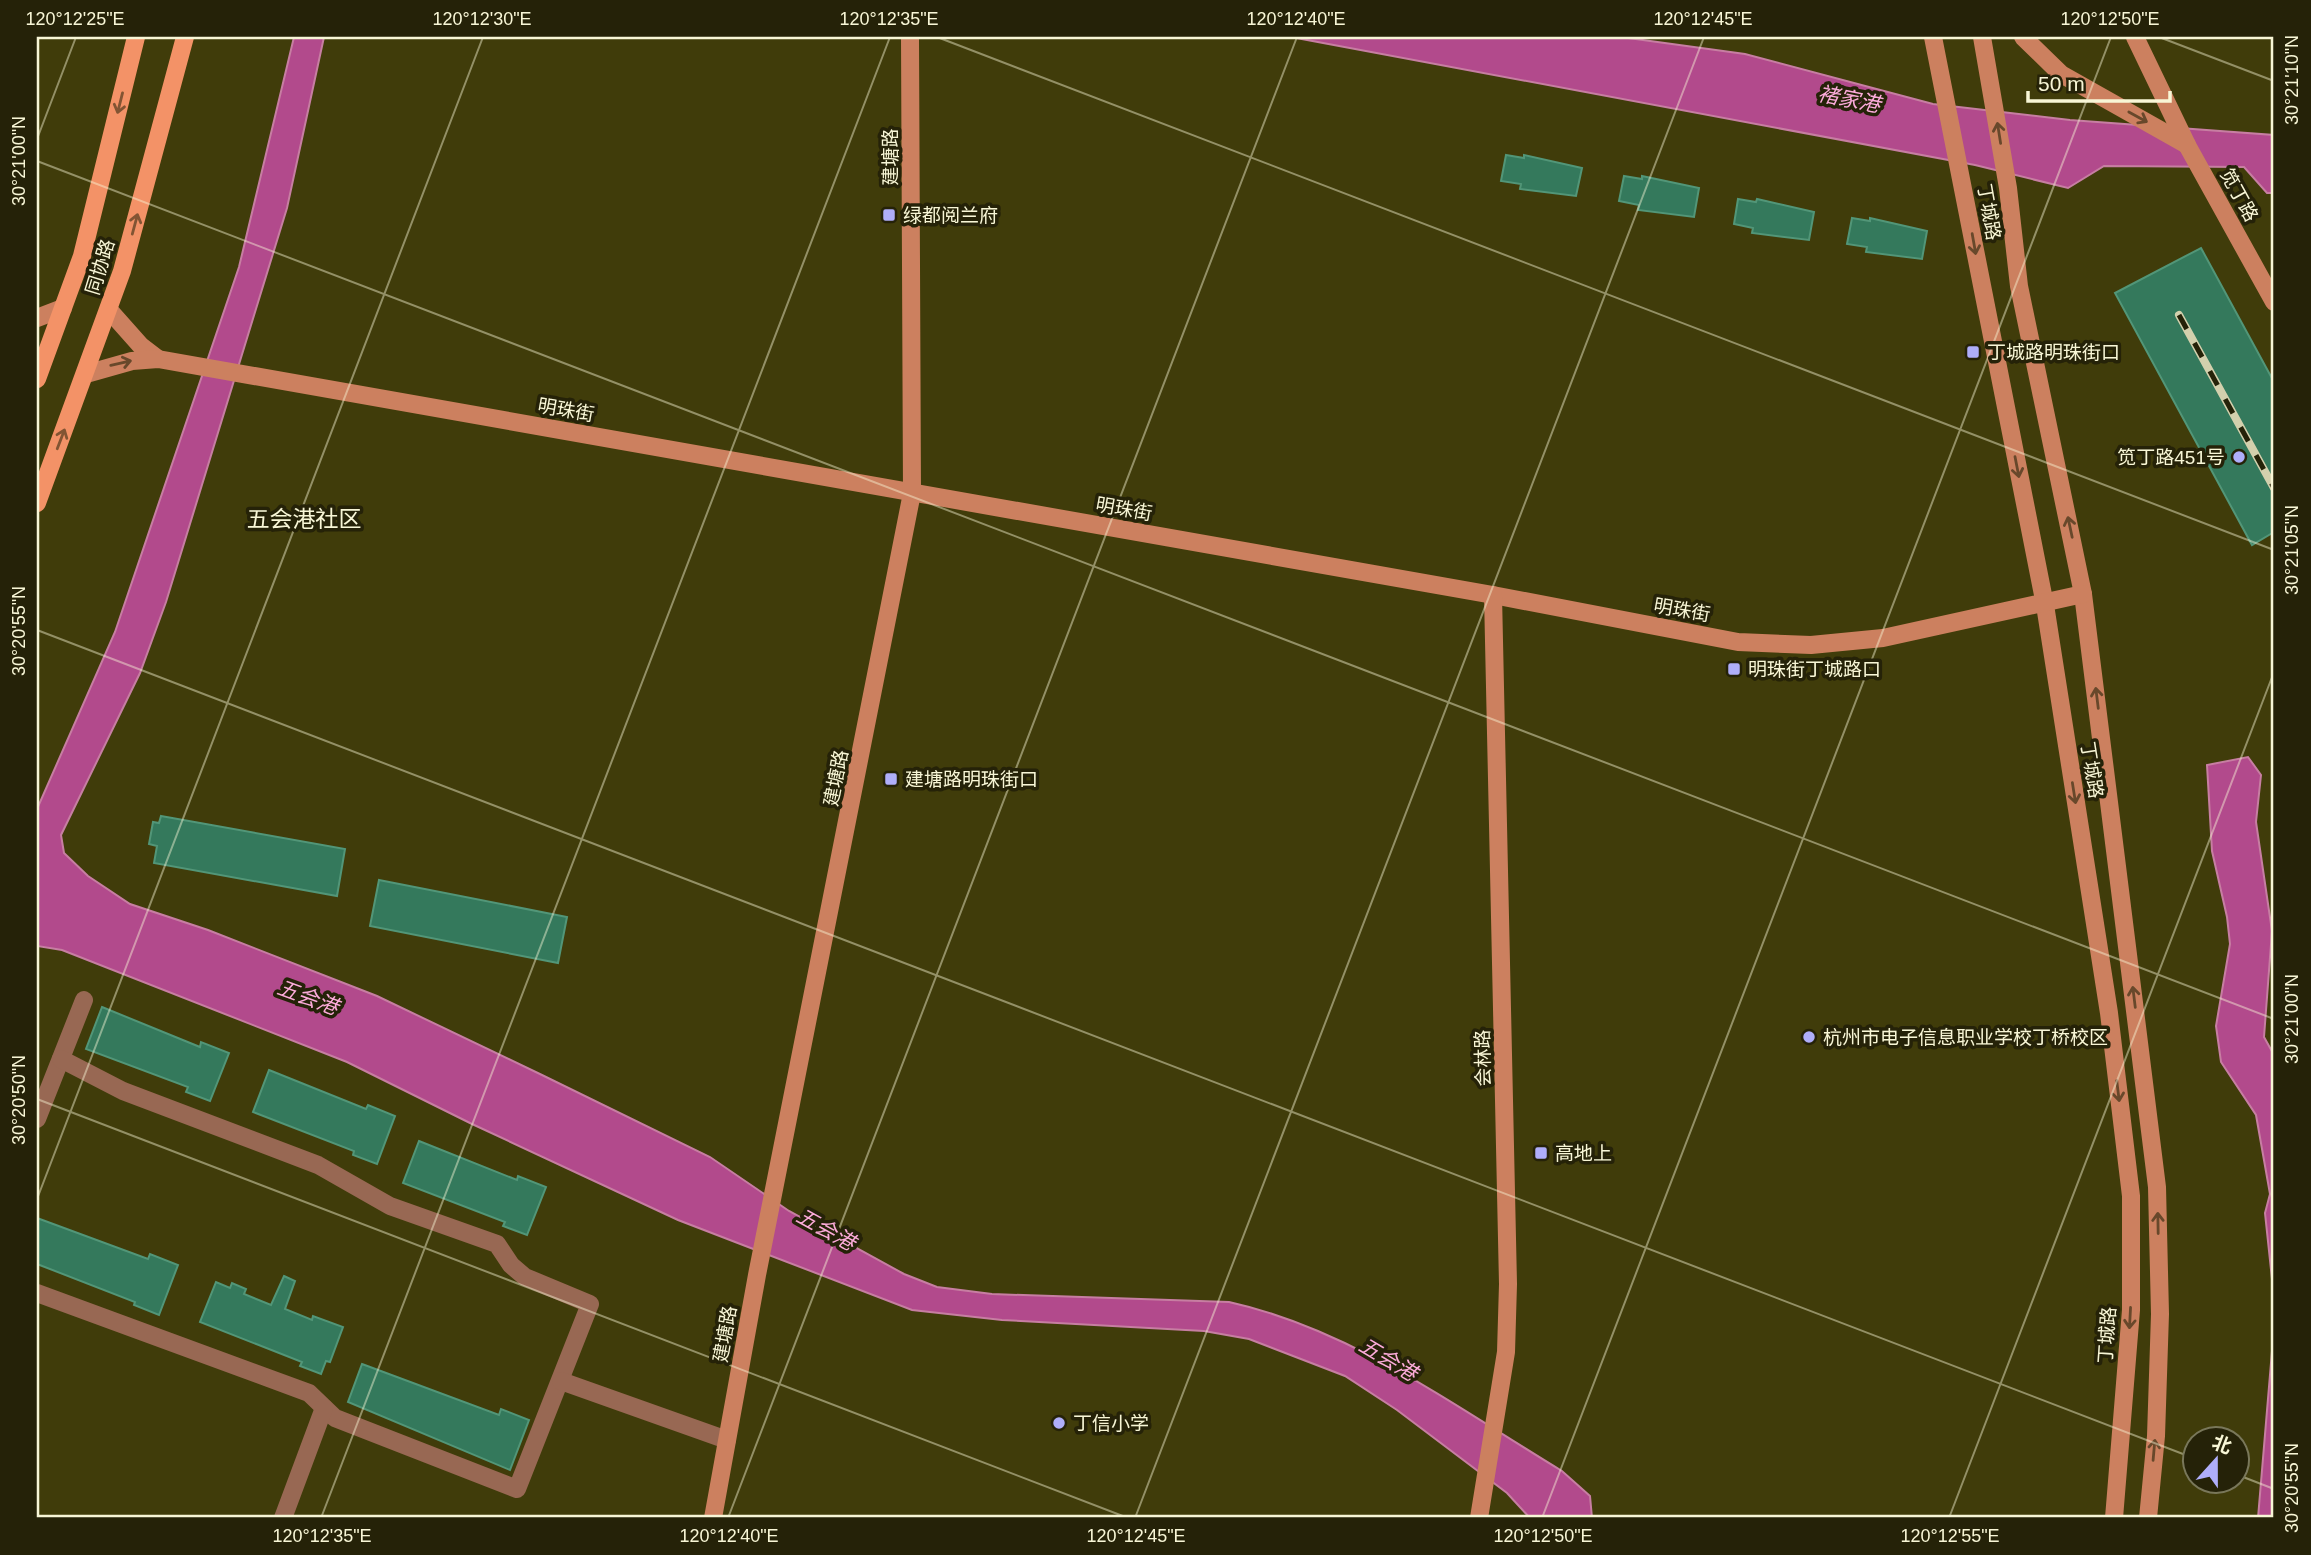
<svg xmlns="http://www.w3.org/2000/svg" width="2311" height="1555" font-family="Arial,'Noto Sans SC',sans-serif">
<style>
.water{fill:#b24a8c;stroke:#c77ea2;stroke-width:2}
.building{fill:#34795c;stroke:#529678;stroke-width:2}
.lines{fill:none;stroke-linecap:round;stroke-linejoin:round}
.street{stroke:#986853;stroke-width:18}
.secondary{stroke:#cc805f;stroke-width:18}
.primary{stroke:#f39267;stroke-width:18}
.rail-casing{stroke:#d3d0ad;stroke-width:8}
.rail{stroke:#252208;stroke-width:5;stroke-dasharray:16;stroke-linecap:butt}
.oneway{stroke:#825433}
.oneway2{stroke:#68482b}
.ticks{fill:none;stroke:#f8f6d6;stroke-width:2;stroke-opacity:0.45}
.poi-dot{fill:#afaefa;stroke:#252208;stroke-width:2.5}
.labels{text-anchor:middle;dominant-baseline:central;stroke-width:7;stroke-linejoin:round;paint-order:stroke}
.street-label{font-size:19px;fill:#f8f6d6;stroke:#252208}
.poi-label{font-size:19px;fill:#f8f6d6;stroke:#252208;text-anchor:start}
.water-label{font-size:21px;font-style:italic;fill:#fcabda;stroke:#252208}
.quarter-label{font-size:23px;fill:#f8f6d6;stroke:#252208}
.neatline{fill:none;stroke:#f8f6d6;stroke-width:2.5}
.ticks-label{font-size:18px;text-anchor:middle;fill:#f8f6d6}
</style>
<rect width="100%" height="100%" fill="#403c0a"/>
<g class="water">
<path d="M294 37H324L287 208 166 602 140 673 61 835 64 853 88 876 130 904 208 930 377 996 542 1075 710 1157 789 1211 904 1274 937 1287 992 1294 1229 1302C1351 1329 1456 1407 1562 1471L1590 1496 1592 1518H1530L1507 1493 1397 1410 1345 1376 1249 1339 1204 1331 1002 1320 912 1310 678 1220 472 1124 347 1062 62 950 37 946V809L115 632 239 267Z"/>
<polygon points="1291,37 1621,37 1745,54 1933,104 2070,120 2274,135 2274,193 2267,193 2244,167 2104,166 2068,188 1975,165"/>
<polygon points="2248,757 2261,775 2256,822 2272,931 2264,1037 2274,1055 2274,1298 2265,1213 2270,1194 2256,1115 2221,1062 2216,1026 2230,944 2227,917 2212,851 2207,765"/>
<polygon points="2274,1327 2274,1518 2258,1518"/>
</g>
<g class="building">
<polygon points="1506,155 1524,158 1524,155 1582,168 1576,196 1520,189 1521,184 1501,181"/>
<polygon points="1624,176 1642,179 1642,176 1699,188 1694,217 1638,210 1639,205 1619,201"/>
<polygon points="1738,199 1756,202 1757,199 1814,212 1809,240 1752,233 1753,228 1734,224"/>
<polygon points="1852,218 1870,221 1870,218 1927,231 1922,259 1866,252 1867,247 1847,244"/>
<polygon points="2201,248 2274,382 2274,532 2252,545 2115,293"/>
<polygon points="161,816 345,849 337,896 154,863 157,846 149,844 153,822 159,823"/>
<polygon points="379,880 567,917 558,963 370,926"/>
<polygon points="102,1007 200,1047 201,1042 229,1053 210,1101 186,1092 188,1087 86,1049"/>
<polygon points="269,1070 366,1109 368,1105 395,1116 377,1164 353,1155 354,1151 253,1112"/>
<polygon points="419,1141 517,1180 518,1176 546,1187 527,1235 503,1226 505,1222 403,1183"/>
<polygon points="37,1218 148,1259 150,1254 178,1265 159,1315 134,1305 135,1302 37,1264"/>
<polygon points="284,1276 295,1281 285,1309 312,1320 313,1316 343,1327 330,1362 326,1361 321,1374 300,1366 302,1362 200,1322 216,1282 230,1288 232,1283 246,1289 244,1294 271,1305"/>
<polygon points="362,1364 499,1415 501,1409 529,1420 510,1470 348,1402"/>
</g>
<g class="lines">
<g class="street">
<polyline points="37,1119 84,1000"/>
<polyline points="37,1293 309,1393 335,1418 517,1489 590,1304 525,1277 511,1265 497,1244 390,1206 318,1165 123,1091 61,1059"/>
<polyline points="561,1381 727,1440"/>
<polyline points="283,1518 324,1408"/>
</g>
<g class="secondary">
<polyline points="1933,37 2045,605 2109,1013 2131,1196 2131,1310 2114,1518"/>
<polyline points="1982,37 2008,188 2019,286 2083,594 2157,1187 2160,1314 2156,1436 2148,1518"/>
<polyline points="2023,37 2061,74 2187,145"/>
<polyline points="2135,37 2187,145 2274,302"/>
<polyline points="109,310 141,346 158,359"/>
<polyline points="37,318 63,308"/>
<polyline points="86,374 132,361 158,359 1493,595 1738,642 1811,645 1883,638 2083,594"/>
<polyline points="713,1518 757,1275 912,493 910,37"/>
<polyline points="1479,1518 1506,1352 1508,1284 1493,595"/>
</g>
<g class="primary">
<polyline points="37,379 82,256 136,37"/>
<polyline points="37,503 122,271 185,37"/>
</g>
<defs>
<polyline id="rail" points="2179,315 2274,488"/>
</defs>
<use href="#rail" class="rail-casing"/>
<use href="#rail" class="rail"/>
</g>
<defs><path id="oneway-shaft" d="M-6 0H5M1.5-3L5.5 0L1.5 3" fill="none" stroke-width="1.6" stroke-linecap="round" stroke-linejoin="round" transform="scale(1.75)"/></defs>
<g class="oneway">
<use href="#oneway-shaft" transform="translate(120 103) rotate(104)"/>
<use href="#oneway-shaft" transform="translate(135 224) rotate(-75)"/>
<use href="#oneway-shaft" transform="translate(61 439) rotate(-69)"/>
</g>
<g class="oneway2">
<use href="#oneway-shaft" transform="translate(2138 117) rotate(29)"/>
<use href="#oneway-shaft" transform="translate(1999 133) rotate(-99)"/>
<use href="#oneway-shaft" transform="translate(1974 244) rotate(80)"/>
<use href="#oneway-shaft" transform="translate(121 363) rotate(-13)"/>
<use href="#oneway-shaft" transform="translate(2017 467) rotate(79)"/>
<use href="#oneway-shaft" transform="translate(2070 527) rotate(-102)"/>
<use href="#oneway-shaft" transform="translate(2097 698) rotate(-97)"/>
<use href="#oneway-shaft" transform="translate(2074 793) rotate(81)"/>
<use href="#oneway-shaft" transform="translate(2134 997) rotate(-97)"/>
<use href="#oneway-shaft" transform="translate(2118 1091) rotate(83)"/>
<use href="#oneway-shaft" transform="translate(2158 1223) rotate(-91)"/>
<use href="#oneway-shaft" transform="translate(2130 1318) rotate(93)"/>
<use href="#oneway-shaft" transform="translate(2154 1450) rotate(-85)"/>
</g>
<path class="ticks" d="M937 37 2274 550M2159 37 2274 81M37 139 76 37M37 161 2274 1019M37 630 2196 1459M37 1099 1128 1518M37 1199 483 37M2238 1475 2274 1489M321 1518 890 37M728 1518 1297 37M1135 1518 1704 37M1542 1518 2111 37M1949 1518 2274 672"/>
<g class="poi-dot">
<rect x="882" y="208" width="14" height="14" rx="3.5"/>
<rect x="1966" y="345" width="14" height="14" rx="3.5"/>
<circle cx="2239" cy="457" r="7"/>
<rect x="1727" y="662" width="14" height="14" rx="3.5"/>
<rect x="884" y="772" width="14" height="14" rx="3.5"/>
<circle cx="1809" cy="1037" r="7"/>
<rect x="1534" y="1146" width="14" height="14" rx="3.5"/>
<circle cx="1059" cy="1423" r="7"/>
</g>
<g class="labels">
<g class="street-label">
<text transform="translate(890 157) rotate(-90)">建塘路</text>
<text transform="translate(2239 195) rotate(61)">笕丁路</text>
<text transform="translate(1989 212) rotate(80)">丁城路</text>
<text transform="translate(100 267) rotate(-73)">同协路</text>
<text transform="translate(566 410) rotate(10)">明珠街</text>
<text transform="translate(1124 509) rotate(10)">明珠街</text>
<text transform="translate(1682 610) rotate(10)">明珠街</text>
<text transform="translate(2092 770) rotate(81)">丁城路</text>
<text transform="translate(836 778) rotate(-79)">建塘路</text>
<text transform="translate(1483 1058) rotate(-91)">会林路</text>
<text transform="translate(725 1334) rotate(-80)">建塘路</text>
<text transform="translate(2107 1335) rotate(-86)">丁城路</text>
</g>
<g class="poi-label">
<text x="903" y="215">绿都阅兰府</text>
<text x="1987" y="352">丁城路明珠街口</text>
<text x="2225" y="457" text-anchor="end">笕丁路451号</text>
<text x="1748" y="669">明珠街丁城路口</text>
<text x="905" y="779">建塘路明珠街口</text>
<text x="1823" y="1037">杭州市电子信息职业学校丁桥校区</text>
<text x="1555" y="1153">高地上</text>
<text x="1073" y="1423">丁信小学</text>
</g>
<g class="water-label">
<text transform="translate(1849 99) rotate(11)">褚家港</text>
<text transform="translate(308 997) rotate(20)">五会港</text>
<text transform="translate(826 1229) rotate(29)">五会港</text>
<text transform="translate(1388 1359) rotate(31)">五会港</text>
</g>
<g class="quarter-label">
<text x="304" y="519">五会港社区</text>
</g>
</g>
<rect width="2311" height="1555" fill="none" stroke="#252208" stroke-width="77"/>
<g transform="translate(2216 1460) rotate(21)"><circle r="33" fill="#252208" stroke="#79775a" stroke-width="2"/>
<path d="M0-5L12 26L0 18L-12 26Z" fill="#afaefa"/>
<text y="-10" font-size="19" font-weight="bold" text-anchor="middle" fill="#f8f6d6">北</text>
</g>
<path d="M2028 91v10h142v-10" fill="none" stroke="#f8f6d6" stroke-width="3.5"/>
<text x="2038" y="91" font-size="21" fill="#f8f6d6" stroke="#252208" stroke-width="5" paint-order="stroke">50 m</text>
<rect x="38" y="38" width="2234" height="1478" class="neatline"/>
<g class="ticks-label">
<text x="75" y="25">120°12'25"E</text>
<text x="482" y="25">120°12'30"E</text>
<text x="889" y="25">120°12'35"E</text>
<text x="1296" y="25">120°12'40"E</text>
<text x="1703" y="25">120°12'45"E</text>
<text x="2110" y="25">120°12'50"E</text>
<text transform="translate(2292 80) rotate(-90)" y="6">30°21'10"N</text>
<text transform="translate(19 161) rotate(-90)" y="6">30°21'00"N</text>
<text transform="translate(2292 550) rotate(-90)" y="6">30°21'05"N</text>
<text transform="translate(19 631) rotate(-90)" y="6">30°20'55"N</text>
<text transform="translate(2292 1019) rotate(-90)" y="6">30°21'00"N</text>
<text transform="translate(19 1100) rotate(-90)" y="6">30°20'50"N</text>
<text transform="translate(2292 1488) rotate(-90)" y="6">30°20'55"N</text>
<text x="322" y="1542">120°12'35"E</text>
<text x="729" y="1542">120°12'40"E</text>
<text x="1136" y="1542">120°12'45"E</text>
<text x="1543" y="1542">120°12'50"E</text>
<text x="1950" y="1542">120°12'55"E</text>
</g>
</svg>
